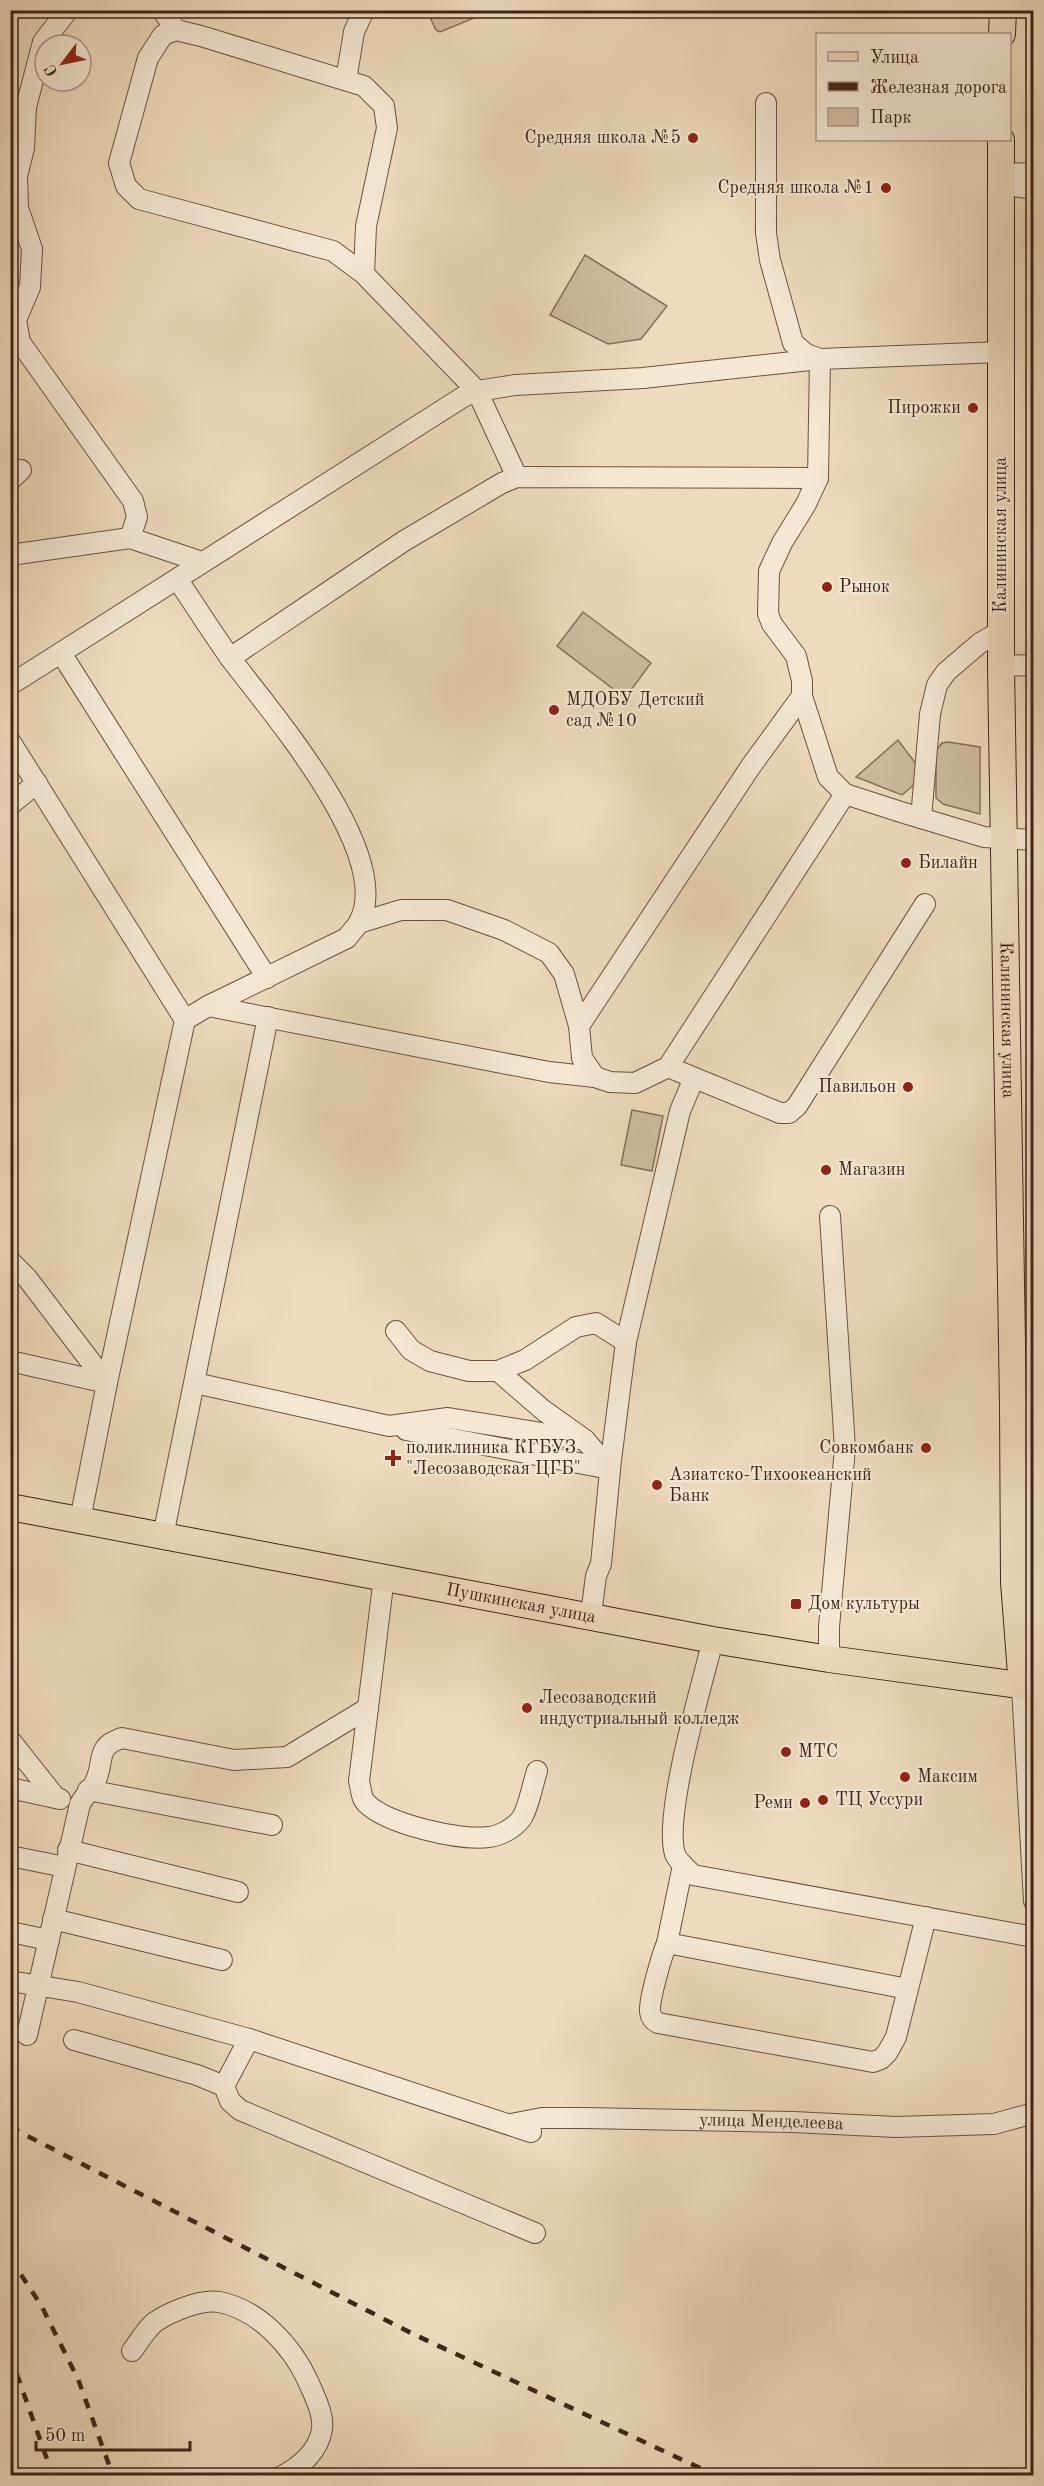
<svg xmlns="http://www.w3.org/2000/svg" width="1044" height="2486" font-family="'Old Standard TT',serif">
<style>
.green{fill:#d0bca1;stroke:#87705c;stroke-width:1.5}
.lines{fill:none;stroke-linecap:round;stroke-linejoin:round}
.minor-casing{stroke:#6a5241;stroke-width:22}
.major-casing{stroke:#3e2518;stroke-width:28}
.minor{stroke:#f4e8d4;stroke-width:20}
.major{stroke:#eedbbd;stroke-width:26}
.rail{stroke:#3e2518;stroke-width:4.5;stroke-dasharray:10 10;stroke-linecap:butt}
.poi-dot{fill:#8f2418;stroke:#f4e8d4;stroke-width:2}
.labels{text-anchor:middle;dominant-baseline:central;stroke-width:4.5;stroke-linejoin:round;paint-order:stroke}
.poi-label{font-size:18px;fill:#3e2518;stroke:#f4e8d4;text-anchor:start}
.street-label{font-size:18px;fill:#3e2518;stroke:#f4e8d4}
</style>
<rect width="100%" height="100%" fill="#eedbbd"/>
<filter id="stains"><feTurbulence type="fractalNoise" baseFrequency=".00333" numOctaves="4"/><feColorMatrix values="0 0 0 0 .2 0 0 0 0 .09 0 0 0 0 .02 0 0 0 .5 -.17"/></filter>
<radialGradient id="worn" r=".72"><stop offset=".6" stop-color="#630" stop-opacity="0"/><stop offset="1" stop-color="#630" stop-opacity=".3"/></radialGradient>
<g class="green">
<polygon points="427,11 491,11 440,32 436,30"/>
<polygon points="585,255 667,306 641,339 608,344 550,315"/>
<polygon points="583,612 651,663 625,698 557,646"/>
<polygon points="898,740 916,764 917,782 902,795 856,777"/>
<polygon points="948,742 980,747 980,814 943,804 936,798 936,750 942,743"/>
<polygon points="632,1110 663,1116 652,1171 621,1165"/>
</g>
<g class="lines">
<defs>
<g id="minor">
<polyline points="68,10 43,42 26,107 24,148 17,176 18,208 32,249 30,287 16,320 20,342 133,501 137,517 130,538"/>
<polyline points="162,10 176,30"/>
<polyline points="346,80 354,32 364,10"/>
<polyline points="766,103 766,233 770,260 793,343 806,354 820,359 818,478 806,504 782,543 769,571 768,614 772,624 796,656 802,681 802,696 828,777 845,794 904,813 984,837 1034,840"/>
<polyline points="1001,174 1034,173"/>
<polyline points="1001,184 1034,189"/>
<polyline points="364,274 366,226 387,128 384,106 364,86 201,36 176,30 163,35 148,58 119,163 126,186 139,199 333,251 364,274 477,391 517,477"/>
<polyline points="10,480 21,470"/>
<polyline points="10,555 130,538 202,562"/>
<polyline points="61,653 267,978"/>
<polyline points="230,658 404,541 502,483 517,477 818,478"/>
<polyline points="1001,666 1034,665"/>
<polyline points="10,685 463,397 477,391 515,385 643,378 820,359 1001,352"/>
<polyline points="10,741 185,1020"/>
<polyline points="10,805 37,783"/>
<polyline points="921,818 930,714 937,685 946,672 980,643 1001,631"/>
<polyline points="359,923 401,910 447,910 504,930 549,953 564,974 579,1026 582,1058 595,1077 610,1082 635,1083 668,1067 845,794"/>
<polyline points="208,1006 549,1072 595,1077"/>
<polyline points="579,1026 751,766 802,696"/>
<polyline points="668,1067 780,1113 789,1113 797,1106 925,904"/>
<polyline points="10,1261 27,1278 107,1383"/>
<polyline points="396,1331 411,1350 430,1361 469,1371 498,1371 525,1360 576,1327 596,1323 626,1342 611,1460 601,1564 596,1576 591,1615"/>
<polyline points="626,1342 680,1111 694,1078"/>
<polyline points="10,1361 107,1383"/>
<polyline points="498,1371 543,1410 585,1440 610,1469"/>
<polyline points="195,1383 389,1426 448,1418 585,1440"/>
<polyline points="1013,1406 1034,1402"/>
<polyline points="406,1430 610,1469"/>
<path d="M80 1520 107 1383 185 1020 208 1006 347 938C350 933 355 929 358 924 398 857 269 710 231 659 212 633 195 605 177 579"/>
<polyline points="163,1536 268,1017"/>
<path d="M384 1577 359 1781C361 1788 361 1798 366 1803 387 1824 459 1841 489 1837 500 1836 514 1828 521 1819 528 1810 533 1783 537 1771"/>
<polyline points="1014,1582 1034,1547"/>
<path d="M713 1640C702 1684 663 1816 675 1854 678 1862 687 1869 693 1875L1034 1937"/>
<polyline points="829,1659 829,1627 845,1448 830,1216"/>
<polyline points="1022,1687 1034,1901"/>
<polyline points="10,1740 56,1798"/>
<polyline points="10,1788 60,1799"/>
<polyline points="88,1790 272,1825"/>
<polyline points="68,1850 238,1892"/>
<polyline points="10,1856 65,1867"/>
<polyline points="53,1919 222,1960"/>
<polyline points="10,1932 49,1940"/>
<polyline points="667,1943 683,1865"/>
<polyline points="10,1981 78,1992 249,2039 531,2132"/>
<path d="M908 1989 667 1943C662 1955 649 1999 650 2012 651 2018 654 2021 658 2023L873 2062 881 2059 887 2053 896 2037 926 1917"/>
<path d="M27 2035 80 1804C84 1796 93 1788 96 1780 105 1759 95 1747 122 1738L234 1760 287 1757 368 1708"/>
<polyline points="74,2040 197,2075 224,2086 230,2101 240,2110 535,2233"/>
<polyline points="224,2086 249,2039"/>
<path id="s1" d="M511 2124 542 2118H585L793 2122 896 2127 994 2124 1034 2113"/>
<path d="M132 2351C139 2342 146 2329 155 2322 170 2312 200 2299 219 2302 258 2309 292 2346 308 2381 314 2395 324 2414 322 2429 319 2451 300 2467 282 2476"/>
</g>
<g id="major">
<polyline points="1002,34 1003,10"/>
<path id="s2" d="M1001 140V666L1013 1406 1014 1582 1022 1687"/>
<path id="s3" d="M10 1507 713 1640 829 1659 1034 1687"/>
</g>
</defs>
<use href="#minor" class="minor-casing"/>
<use href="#major" class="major-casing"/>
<use href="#minor" class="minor"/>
<use href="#major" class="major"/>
<g class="rail">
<polyline points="10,2127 411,2333 717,2476"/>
<polyline points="10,2258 41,2305 78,2379 113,2476"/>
<polyline points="10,2355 53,2476"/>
</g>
</g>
<g class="poi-dot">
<circle cx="693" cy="138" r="6"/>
<circle cx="886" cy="188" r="6"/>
<circle cx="973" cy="408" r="6"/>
<circle cx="827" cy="587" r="6"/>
<circle cx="554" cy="710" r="6"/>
<circle cx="906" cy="863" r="6"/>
<circle cx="908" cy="1087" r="6"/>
<circle cx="826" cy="1170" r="6"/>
<circle cx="926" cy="1448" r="6"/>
<path d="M390 1449h6v6h6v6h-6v6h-6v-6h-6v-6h6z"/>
<circle cx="657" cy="1485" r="6"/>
<rect x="790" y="1598" width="12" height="12" rx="3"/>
<circle cx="527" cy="1708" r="6"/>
<circle cx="786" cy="1752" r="6"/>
<circle cx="905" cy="1777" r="6"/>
<circle cx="823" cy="1800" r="6"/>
<circle cx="805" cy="1803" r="6"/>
</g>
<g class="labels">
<g class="poi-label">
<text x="681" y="138" text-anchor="end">Средняя школа №5</text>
<text x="874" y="188" text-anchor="end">Средняя школа №1</text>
<text x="961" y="408" text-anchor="end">Пирожки</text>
<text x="839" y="587">Рынок</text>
<text x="566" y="700">МДОБУ Детский<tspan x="566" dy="21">сад №10</tspan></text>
<text x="918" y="863">Билайн</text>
<text x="896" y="1087" text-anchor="end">Павильон</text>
<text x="838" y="1170">Магазин</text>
<text x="406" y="1448">поликлиника КГБУЗ<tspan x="406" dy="21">"Лесозаводская ЦГБ"</tspan></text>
<text x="914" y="1448" text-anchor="end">Совкомбанк</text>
<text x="669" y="1475">Азиатско-Тихоокеанский<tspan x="669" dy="21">Банк</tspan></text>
<text x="808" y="1604">Дом культуры</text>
<text x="539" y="1698">Лесозаводский<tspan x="539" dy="21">индустриальный колледж</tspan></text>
<text x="798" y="1752">МТС</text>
<text x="917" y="1777">Максим</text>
<text x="835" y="1800">ТЦ Уссури</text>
<text x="793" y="1803" text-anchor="end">Реми</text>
</g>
<g class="street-label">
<text transform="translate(1001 535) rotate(-90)">Калининская улица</text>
<text stroke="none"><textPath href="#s2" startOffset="880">Калининская улица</textPath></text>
<text stroke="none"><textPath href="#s3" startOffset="520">Пушкинская улица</textPath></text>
<text stroke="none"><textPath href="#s1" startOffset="261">улица Менделеева</textPath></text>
</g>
</g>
<rect width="1044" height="2486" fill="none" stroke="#eedbbd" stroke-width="36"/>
<rect x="12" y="12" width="1020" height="2462" fill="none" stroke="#3e2518" stroke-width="3"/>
<rect x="18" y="18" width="1008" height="2450" fill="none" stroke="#3e2518" stroke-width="1.5"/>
<rect x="816" y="33" width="195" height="108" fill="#f4e8d4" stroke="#ab9a89" stroke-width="1.5"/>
<rect x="828" y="52" width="30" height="9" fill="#eedbbd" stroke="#ab9a89" stroke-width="1.5"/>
<text x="870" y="63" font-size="18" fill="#3e2518">Улица</text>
<rect x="828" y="82" width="30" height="9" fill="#3e2518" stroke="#ab9a89" stroke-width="1.5"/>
<text x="870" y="93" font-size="18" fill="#3e2518">Железная дорога</text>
<rect x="828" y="108" width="30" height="18" fill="#d0bca1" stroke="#ab9a89" stroke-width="1.5"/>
<text x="870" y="123" font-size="18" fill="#3e2518">Парк</text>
<g transform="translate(63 63) rotate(238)"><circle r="28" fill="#f4e8d4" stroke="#ab9a89" stroke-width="1.5"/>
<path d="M0-4.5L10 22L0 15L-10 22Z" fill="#8f2418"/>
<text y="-9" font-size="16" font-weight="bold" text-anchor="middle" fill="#3e2518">С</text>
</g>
<path d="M36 2441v9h154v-9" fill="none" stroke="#3e2518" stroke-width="3"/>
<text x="45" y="2441" font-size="18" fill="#3e2518" stroke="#f4e8d4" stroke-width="4.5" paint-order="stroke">50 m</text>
<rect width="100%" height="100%" filter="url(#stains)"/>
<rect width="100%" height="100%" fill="url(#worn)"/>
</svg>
